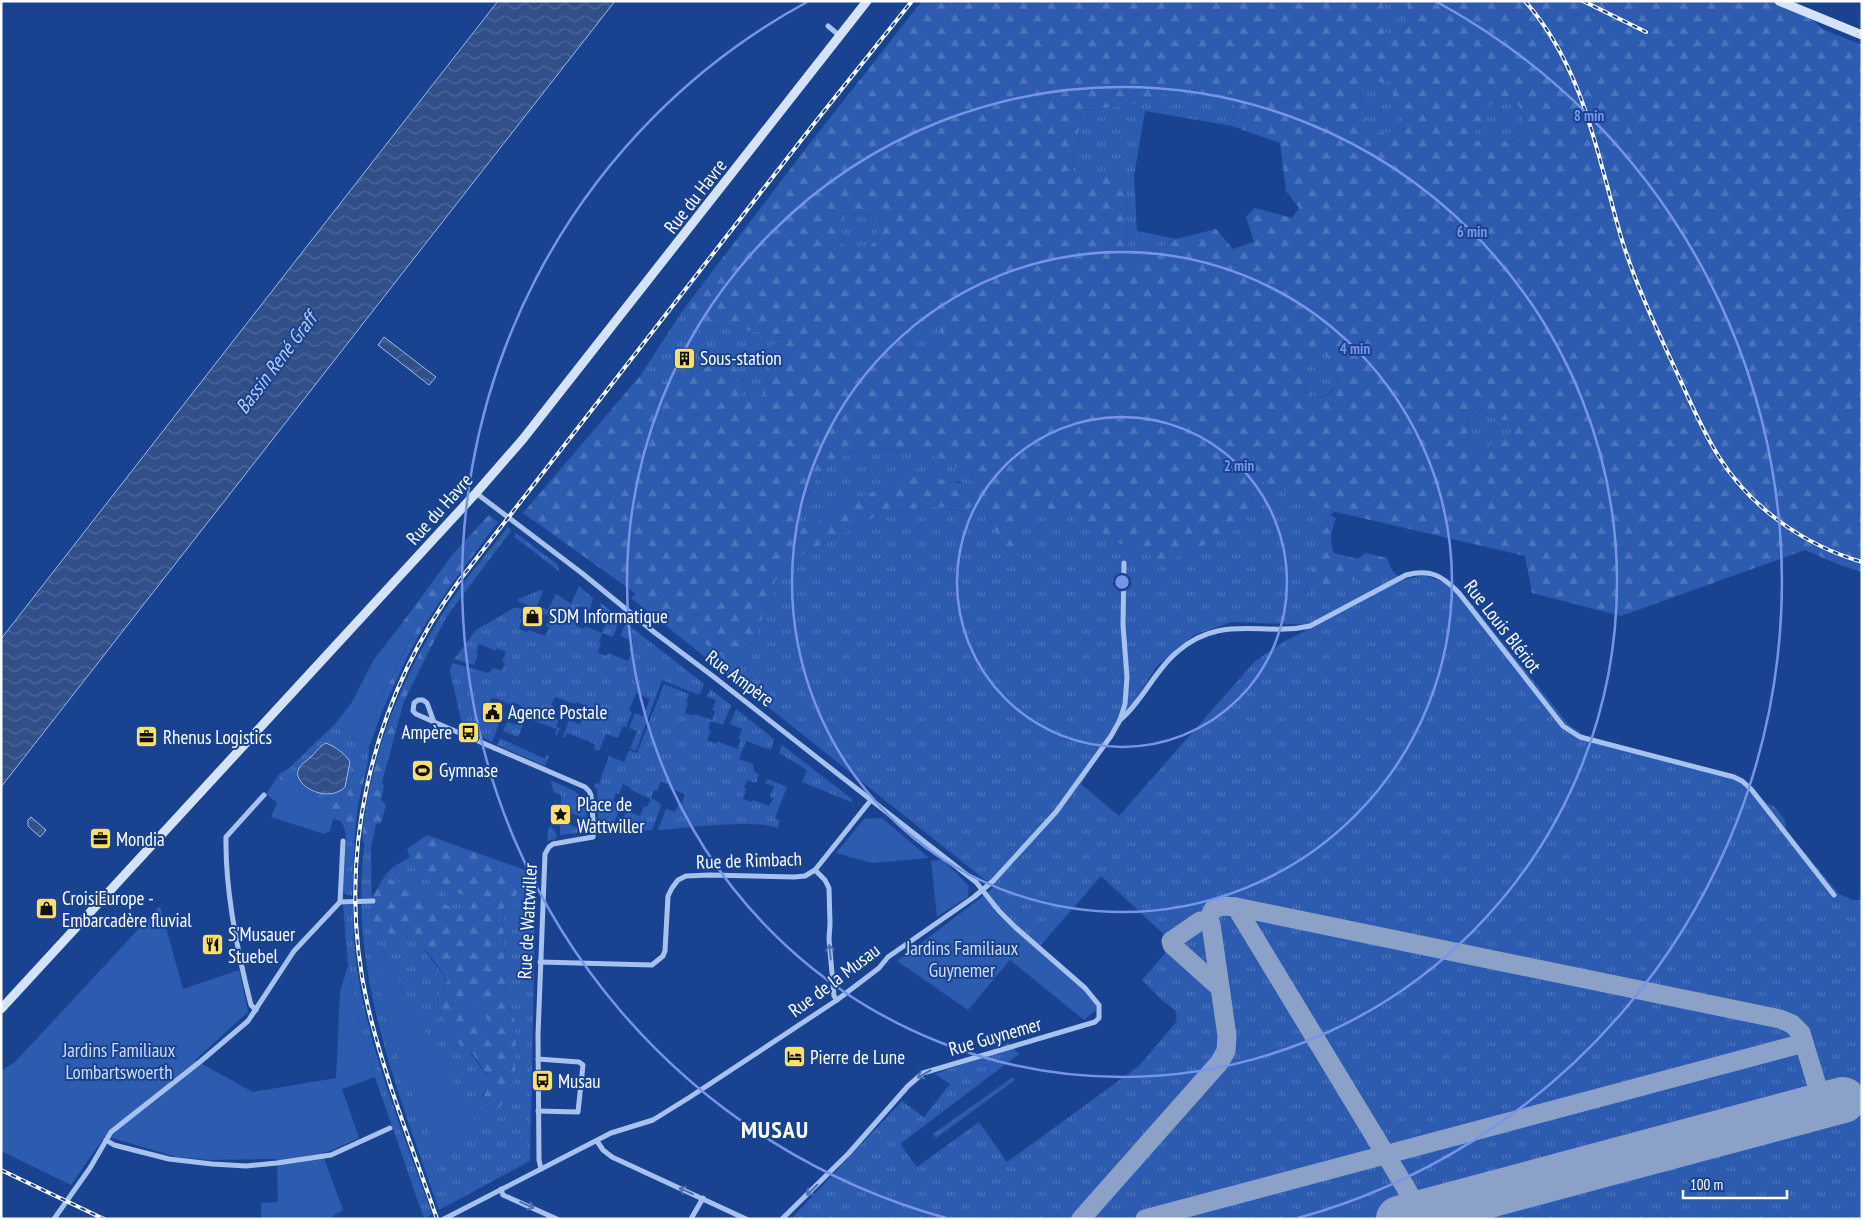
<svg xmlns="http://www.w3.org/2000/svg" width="1863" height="1220" font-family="'PT Sans Narrow',sans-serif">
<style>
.grass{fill:url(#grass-tufts);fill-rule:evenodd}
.forest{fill:url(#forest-firs);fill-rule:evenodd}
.garden{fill:#2c5baf}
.water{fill:url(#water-waves);stroke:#9abbf1}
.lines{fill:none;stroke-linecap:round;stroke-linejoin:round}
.taxiway{stroke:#8ca1c8;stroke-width:19}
.runway{stroke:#8ca1c8;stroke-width:46}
.minor{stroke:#a7c2ef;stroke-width:5}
.secondary{stroke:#d5e2fb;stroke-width:9}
.rail-casing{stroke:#fff;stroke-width:4}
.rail{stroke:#194391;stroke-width:2;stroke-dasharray:5.5;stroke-linecap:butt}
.oneway{stroke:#4b6fb2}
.ring{fill:none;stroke:#7795e8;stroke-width:2.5}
.labels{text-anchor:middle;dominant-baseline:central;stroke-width:4;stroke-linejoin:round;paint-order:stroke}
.street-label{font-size:19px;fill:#fff;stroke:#194391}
.poi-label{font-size:19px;fill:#fff;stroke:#194391;text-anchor:start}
.park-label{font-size:19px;fill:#cedefb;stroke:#194391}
.water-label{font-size:20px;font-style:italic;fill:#b4ccf6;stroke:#194391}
.district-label{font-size:24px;font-weight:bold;letter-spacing:1px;fill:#fff;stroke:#194391}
.centre{fill:#7795e8;stroke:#194391;stroke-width:2.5}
.ring-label{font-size:15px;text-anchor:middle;font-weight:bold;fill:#7795e8;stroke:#194391;stroke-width:4;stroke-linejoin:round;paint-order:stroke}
</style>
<defs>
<pattern id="grass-tufts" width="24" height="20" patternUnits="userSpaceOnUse" patternTransform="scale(1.25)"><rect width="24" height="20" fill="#2c5baf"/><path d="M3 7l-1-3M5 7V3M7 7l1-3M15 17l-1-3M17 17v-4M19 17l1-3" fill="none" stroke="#4c74bb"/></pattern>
<pattern id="forest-firs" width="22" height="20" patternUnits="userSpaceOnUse" patternTransform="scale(1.25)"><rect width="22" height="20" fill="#2c5baf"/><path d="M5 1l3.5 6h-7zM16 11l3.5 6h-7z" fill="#4c74bb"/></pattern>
<pattern id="water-waves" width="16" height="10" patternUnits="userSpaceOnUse" patternTransform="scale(1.25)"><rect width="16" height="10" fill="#314f89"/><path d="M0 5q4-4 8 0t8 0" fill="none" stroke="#50699b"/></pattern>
</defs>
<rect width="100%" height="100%" fill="#194391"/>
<g class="grass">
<polygon points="1385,1 1407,1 1415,12 1413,22 1405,28 1398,37 1391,37 1382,28 1375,15 1382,9"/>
<polygon points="1361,82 1393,82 1394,105 1402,115 1404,125 1403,135 1366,131 1366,110 1360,109"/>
<polygon points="1181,90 1237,95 1232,126 1145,111 1134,176 1137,231 1176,239 1129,264 1125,173 1072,173 1082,111 1135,104 1145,99"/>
<path d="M1508 96C1521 103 1524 116 1525 131L1509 142 1486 137 1475 142 1465 139C1469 136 1474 133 1477 129 1490 113 1482 101 1508 96Z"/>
<polygon points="845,213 880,215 876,240 867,249 843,247 842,229"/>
<polygon points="683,310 692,319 705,327 729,328 785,336 790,343 773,344 764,358 770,372 763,386 763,396 745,400 740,393 745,383 731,362 753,348 720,359 688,377 652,385 640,376"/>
<path d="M925 315 938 323 942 337 935 346 921 353 908 347C905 335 905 326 913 316Z"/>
<path d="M1315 355H1327L1340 382C1332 393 1316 407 1306 390 1303 384 1301 377 1300 371Z"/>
<polygon points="1475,409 1498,420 1515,420 1513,438 1497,434 1494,442 1484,453 1466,443 1469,431 1468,418"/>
<path d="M864 449C886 449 923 450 943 459 954 464 963 472 972 480L971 486 958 481 843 503 838 511 805 528 800 527C793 509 800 505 810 491 813 486 815 479 820 474 832 460 847 453 864 449Z"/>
<path d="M1261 480 1335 512 1330 515 1304 593 1392 570 1402 580 1424 575 1443 582 1470 602 1569 725 1584 735 1744 779 1766 803 1775 807 1785 820 1786 830 1839 894 1853 900H1862V1219H791L902 1101 924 1117 950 1084 935 1074 986 1056 1008 1043 1019 1054 900 1144 917 1167 979 1122 1007 1162 1139 1066 1177 1021 1175 1010 1163 1001 1142 980 1172 945 1171 941 1101 876 1040 946 978 900 994 887 631 598 636 593 737 666 743 650 756 637 763 615 771 603 775 581 794 559 888 510 900 511 935 506 964 512 980 501 991 524 1026 549 1015 517 1033 507 1045 510 1077 507 1239 529ZM1232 622 1317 625 1285 641 1255 661 1119 816 1081 784 1157 666 1194 635Z"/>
<path d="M508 527 511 531 447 616 438 633 432 631C453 594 481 560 508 527Z"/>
<polygon points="516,533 558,565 559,571 514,537"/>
<polygon points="579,586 593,598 590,610 580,606 576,615 579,616 576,626 584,629 585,626 602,633 606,625 603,623 607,613 599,610 601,603 620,618 613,637 602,633 599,642 601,643 598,653 606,656 608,653 628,661 631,653 629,651 633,641 620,636 626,623 704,684 699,695 662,680 636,751 630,749 637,731 629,728 635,713 643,716 650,699 636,693 629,710 632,712 626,727 623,726 618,738 606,734 599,751 594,749 595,744 567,733 565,738 563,737 569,720 580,724 583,716 581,715 584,705 576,702 575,704 555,697 551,705 554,706 550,716 558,720 556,727 560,728 557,735 555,734 557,729 526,718 518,737 503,731 507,722 517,725 521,717 518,716 522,706 513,702 512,705 492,697 488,706 491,707 487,717 496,720 496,723 499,724 492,742 463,729 450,671 452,663 488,673 494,668 501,671 505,663 502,661 506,652 497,648 496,651 479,644 476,653 478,654 474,665 454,659 476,630 514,608 523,609 520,618 522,619 519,629 527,632 528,630 545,636 549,628 546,626 550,616 541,613 543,608 548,610 556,594 571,604"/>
<polygon points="541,590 543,591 536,608 518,601 518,599"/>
<path d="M664 684 689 694 686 702 688 703 685 713 693 716 695 714 712 720 715 711 712 710 716 700 707 697 710 689 731 705 723 725 711 721 708 729 711 731 707 740 716 744 717 741 737 749 741 740 738 739 742 729 730 724 736 709 774 739 771 750 746 741 739 759 753 764 754 771 759 775 756 783 747 780 744 788 746 789 743 799 751 802 753 800 769 806 773 798 770 797 774 786 765 783 768 779 787 787 775 818 780 821 777 828C755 819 686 828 658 830L666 809 675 812 679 802 682 803 685 794 669 788 670 785 661 781 657 791 654 790 651 798 660 803 661 806 652 830 618 832 626 811 640 816 644 806 647 807 651 799 631 790V788L623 784 619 794 616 793 613 801 621 805 610 833 599 834 597 789 594 787 595 783 599 784 609 756 624 762 629 750 637 753Z"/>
<polygon points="334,725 369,748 368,761 352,759 351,766 353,775 348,781 350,797 347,800 337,803 299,785 290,767"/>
<polygon points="500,738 545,759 547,755 549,756 545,766 497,745"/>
<polygon points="782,745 853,800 851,802 802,782 807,770 779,753"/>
<path d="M552 781C582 794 585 793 588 827L580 826 581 817 572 813 569 821 561 818V795L554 792 551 783Z"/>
<polygon points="341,821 355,832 352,896 343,893 346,833"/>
<polygon points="560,821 579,828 577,833 560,835"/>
<polygon points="551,826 557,835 555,839 547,841 549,827"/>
<path d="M364 846 371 847 372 924 377 923 418 942 448 981 439 995 438 1008 487 1076V1088L482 1096 492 1117 516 1022 506 1004 503 909C512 895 509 877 502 862L536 874 530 1161 439 1210C398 1090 349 976 364 846ZM375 945H379L479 1130 441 1160 401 1065Z"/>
<polygon points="410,857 413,867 424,878 474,900 468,915 419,894 407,885 384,877 393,867"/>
<path d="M343 905H353C353 928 354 951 358 974 370 1055 405 1137 432 1214L424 1219 375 1077 359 1019 348 966Z"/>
<polygon points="1013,1077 1015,1080 936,1138 933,1134"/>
</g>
<g class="forest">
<path d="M922 1H1385L1382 9 1375 15 1382 28 1391 37H1398L1405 28 1413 22 1415 12H1408L1407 1H1795L1822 29 1862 45V572L1840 565 1805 550 1621 616 1532 593 1525 556 1336 512 1261 481 1239 529 1166 562 1086 529 1076 507 1045 510 1033 507 1015 517 1026 549 1021 555 1011 557 991 524 980 501 964 512 935 506 900 511 888 510 794 559 775 581 771 603 763 615 756 637 743 650 737 666 523 513 640 376 652 385 688 377 750 344 754 348 732 363 745 383 740 393 745 400 763 395V386L770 372 764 358V350L773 344 789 343 785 336 729 328 705 327 692 319 683 310 807 147ZM1361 82H1393C1393 94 1391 109 1402 115L1404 125 1403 135 1366 131V110L1360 109ZM1181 90 1237 95 1232 126 1280 143 1286 191 1299 208 1292 218 1255 208 1246 217 1254 242 1233 249 1216 229 1176 239 1129 264 1125 173H1072L1082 111 1135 104 1145 99ZM1508 96C1521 103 1524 116 1525 131L1509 142 1486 137 1475 142 1465 139C1469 136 1474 133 1477 129 1490 113 1483 101 1508 96ZM845 213 880 215 876 240 867 249 843 246 842 229ZM925 315 938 323 942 337 935 346 921 353 909 347C905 335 905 326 913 316ZM1315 355H1326L1340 382C1336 385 1336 387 1333 391 1331 393 1326 396 1323 397 1306 402 1303 382 1300 371ZM1475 409 1498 420H1514L1513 438 1497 433 1493 437 1494 442 1484 453 1466 443 1469 431 1468 418ZM864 449C886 449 923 450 943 459 954 464 963 472 972 480L971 485 934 478 913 477 843 503 838 511 805 528 800 526C793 509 800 505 810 491 813 486 815 479 820 474 832 460 847 453 864 449Z"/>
<path d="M489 515 498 522C472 557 445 591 423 628 407 655 394 685 381 714L376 710 412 636 400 626 453 554Z"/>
<path d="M1330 515 1336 518C1331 531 1329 540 1334 553L1358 559 1366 553 1387 558 1392 570 1304 593Z"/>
<path d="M432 631 438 633 404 701 382 782 384 786 381 800 386 805 381 823 376 824 371 847 364 846C361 833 364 820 366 808 376 745 400 686 432 631Z"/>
<polygon points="352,758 368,761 358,805 355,832 321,807 318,798 277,778 277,776 290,767 299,785 337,803 347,800 350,797 346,791 348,781 353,775 351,766"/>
<path d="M427 835 502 862 507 873 523 882 513 900H509L503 909 506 1004 516 1022 515 1078 504 1102 491 1117 480 1104 487 1088 481 1081 487 1075 472 1053H465L438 1008 439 995 448 980C434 962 418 931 392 936L377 923 372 924 371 899 384 877 407 885 419 894 468 914 474 900 424 878 413 867 407 849Z"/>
</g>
<g class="garden">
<polygon points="400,626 412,635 376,710 381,714 369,748 334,725 352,702 374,659"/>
<polygon points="277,778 318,798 321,807 341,821 333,819 330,831 324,834 271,817 277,803 266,794"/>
<polygon points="882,818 929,858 872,863 836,853 864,819"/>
<polygon points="943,860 969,886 968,897 937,917 931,861"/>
<polygon points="978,900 1040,946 1063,965 1102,1005 1084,1020 1010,960 968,1010 897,961"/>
<polygon points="515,904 523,906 524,918 523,929 510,928 509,916 511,906 515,906"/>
<polygon points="160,906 183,989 239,970 248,1012 195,1060 253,1092 336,1078 340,991 348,966 359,1019 375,1077 342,1089 359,1138 330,1151 322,1153 343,1210 328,1219 261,1219 261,1203 278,1202 277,1159 212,1160 177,1157 105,1136 71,1185 1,1151 1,1071 15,1062"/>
<polygon points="374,945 379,945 480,1130 441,1160 401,1065 394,1039 382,1000"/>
<polygon points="472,1000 495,1029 484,1038 461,1009"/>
</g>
<g class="water">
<polygon points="498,1 615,1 1,787 1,639"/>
<polygon points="384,337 436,377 429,385 378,345"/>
<path d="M326 743C334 746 346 754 350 762L345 787C327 805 290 784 299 768 302 763 308 760 311 757 316 752 319 747 326 743Z"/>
<polygon points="31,817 46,830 40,837 28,826 28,820"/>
</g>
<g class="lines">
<g class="taxiway">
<polyline points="1236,907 1421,1213"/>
<polyline points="1207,921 1214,908 1224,906 1236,907 1780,1019 1792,1024 1801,1033 1823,1105"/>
<polyline points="1172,945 1220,988"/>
<polyline points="1081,1219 1219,1063 1226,1051 1227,1036 1211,924 1207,921 1200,921 1171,941"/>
<polyline points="1145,1219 1804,1043"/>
</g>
<polyline class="runway" points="1399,1219 1843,1100"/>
<g class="minor">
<polyline points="828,26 840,36"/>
<polyline points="476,493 583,574 654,632 714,677 976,882 999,911 1015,927 1085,988 1099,1005 1099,1018 1095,1022 923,1073 908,1086 849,1153 782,1219"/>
<path d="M1120 720C1143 701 1154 671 1177 652 1221 613 1261 637 1310 626L1406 575C1430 569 1442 575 1459 593L1563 726 1580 737 1734 777 1742 781 1751 789 1834 895"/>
<polyline points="434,722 416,714 413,711 414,703 418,700 423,700 427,703 434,722 585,787 589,791 591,795 594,832 593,837 553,844 549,847 545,854 538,1035 539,1160 541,1169"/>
<polyline points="815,870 825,880 829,888 830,924 829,939 834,996 837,1000"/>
<polyline points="340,902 373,901"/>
<polyline points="540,962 652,965 663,956 665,951 668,896 672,888 678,880 686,876 710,875 794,877 805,876 815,870 871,800"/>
<path d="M256 1010 251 1005C238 954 225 890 226 837L264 795"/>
<polyline points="538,1059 579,1062 583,1065 578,1112 538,1111"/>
<polyline points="106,1140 114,1145 169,1159 212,1164 246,1166 277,1163 331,1155 390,1128"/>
<polyline points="597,1141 603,1150 612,1157 746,1219"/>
<polyline points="501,1189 503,1195 557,1219"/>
<polyline points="54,1219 90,1168 111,1132 201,1061 248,1021 294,951 340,902 343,841"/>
<polyline points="444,1219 611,1133 653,1120 690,1097 837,1000 879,968 888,957 974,897 993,881 1056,812 1111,736 1120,720 1125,704 1127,677 1123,625 1124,563"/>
<polyline points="691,1219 703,1198"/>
</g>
<g class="secondary">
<polyline points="1779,1 1862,35"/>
<polyline points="1,1009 476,493 523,439 867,1"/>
</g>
<defs>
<g id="rail">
<path d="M1525 1C1584 68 1597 154 1621 237 1634 280 1653 321 1672 362 1687 394 1700 427 1719 457 1751 508 1804 545 1862 562"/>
<polyline points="1583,1 1646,32"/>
<polyline points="1,1170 104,1219"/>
<path d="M437 1219C413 1149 385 1079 368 1007 334 859 370 703 459 581L813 125 912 1"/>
</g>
</defs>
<use href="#rail" class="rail-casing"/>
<use href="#rail" class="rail"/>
</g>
<defs><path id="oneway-shaft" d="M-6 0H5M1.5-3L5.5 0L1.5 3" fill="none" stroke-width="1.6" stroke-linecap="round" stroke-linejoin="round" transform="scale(1.25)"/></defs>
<g class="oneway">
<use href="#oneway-shaft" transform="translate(830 952) rotate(-96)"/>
<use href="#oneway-shaft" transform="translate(924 1074) rotate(151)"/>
<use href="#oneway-shaft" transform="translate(812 1190) rotate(136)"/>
<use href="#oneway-shaft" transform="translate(686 1191) rotate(-156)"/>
<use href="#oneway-shaft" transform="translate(527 1205) rotate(24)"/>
</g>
<g class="ring">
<circle cx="1122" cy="582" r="165"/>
<circle cx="1122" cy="582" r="330"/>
<circle cx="1122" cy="582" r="495"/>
<path d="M946 1218A660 660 0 0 1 807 2M1437 2A660 660 0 0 1 1298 1218"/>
</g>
<defs>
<symbol id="building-square" viewBox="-11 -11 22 22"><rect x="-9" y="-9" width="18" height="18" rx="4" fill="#ffe066" stroke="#194391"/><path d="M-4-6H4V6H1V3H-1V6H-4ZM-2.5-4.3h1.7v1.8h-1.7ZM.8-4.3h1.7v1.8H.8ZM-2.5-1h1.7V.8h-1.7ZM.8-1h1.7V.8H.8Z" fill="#111"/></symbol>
<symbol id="shop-square" viewBox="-11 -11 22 22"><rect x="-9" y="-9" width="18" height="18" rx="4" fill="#ffe066" stroke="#194391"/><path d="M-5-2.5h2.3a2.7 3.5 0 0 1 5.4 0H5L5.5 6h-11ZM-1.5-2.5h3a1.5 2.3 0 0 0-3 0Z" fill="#111"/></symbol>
<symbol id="civic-square" viewBox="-11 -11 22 22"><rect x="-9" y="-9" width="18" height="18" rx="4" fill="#ffe066" stroke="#194391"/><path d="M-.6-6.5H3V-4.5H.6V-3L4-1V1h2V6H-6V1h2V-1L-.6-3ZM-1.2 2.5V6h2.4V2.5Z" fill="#111"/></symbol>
<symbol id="bus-square" viewBox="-11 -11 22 22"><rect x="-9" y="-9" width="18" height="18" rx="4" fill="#ffe066" stroke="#194391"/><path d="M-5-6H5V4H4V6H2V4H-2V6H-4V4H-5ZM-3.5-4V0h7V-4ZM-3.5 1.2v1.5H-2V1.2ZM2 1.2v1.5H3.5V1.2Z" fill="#111"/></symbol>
<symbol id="office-square" viewBox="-11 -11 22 22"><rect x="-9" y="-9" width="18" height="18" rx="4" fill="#ffe066" stroke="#194391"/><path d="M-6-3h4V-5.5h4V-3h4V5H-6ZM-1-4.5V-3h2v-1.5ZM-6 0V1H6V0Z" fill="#111"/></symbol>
<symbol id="stadium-square" viewBox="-11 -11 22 22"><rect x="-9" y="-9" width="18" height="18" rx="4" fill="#ffe066" stroke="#194391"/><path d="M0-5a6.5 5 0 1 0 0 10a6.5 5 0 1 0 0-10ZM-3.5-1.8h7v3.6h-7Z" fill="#111"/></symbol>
<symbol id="sight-square" viewBox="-11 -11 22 22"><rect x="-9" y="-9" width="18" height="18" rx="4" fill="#ffe066" stroke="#194391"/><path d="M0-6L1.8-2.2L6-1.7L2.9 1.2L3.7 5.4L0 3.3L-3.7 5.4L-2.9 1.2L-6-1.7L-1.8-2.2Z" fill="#111"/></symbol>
<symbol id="restaurant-square" viewBox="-11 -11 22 22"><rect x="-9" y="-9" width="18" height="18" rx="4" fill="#ffe066" stroke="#194391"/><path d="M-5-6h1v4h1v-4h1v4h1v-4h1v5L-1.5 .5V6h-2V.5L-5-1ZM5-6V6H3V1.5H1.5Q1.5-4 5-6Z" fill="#111"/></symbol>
<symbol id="hotel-square" viewBox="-11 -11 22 22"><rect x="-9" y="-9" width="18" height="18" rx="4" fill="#ffe066" stroke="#194391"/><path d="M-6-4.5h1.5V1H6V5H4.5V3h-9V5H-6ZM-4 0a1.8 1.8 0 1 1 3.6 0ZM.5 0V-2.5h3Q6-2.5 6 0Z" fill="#111"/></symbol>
</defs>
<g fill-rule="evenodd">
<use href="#building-square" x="672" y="346" width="25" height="25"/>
<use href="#shop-square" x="520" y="604" width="25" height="25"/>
<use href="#civic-square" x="480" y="700" width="25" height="25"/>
<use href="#bus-square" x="456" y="720" width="25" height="25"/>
<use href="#office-square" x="134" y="724" width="25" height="25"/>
<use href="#stadium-square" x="410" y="758" width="25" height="25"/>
<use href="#sight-square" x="548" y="802" width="25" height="25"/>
<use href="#office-square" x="88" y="826" width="25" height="25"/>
<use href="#shop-square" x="34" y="896" width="25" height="25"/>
<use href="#restaurant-square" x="200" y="932" width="25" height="25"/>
<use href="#hotel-square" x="782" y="1044" width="25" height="25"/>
<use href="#bus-square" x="530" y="1068" width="25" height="25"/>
</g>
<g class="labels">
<g class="street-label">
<text transform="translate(695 196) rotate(-52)">Rue du Havre</text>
<text transform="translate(439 509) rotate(-48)">Rue du Havre</text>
<text transform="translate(1503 626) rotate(52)">Rue Louis Blériot</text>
<text transform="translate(740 678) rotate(37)">Rue Ampère</text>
<text transform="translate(749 860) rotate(-2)">Rue de Rimbach</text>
<text transform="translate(527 921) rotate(-87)">Rue de Wattwiller</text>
<text transform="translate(834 980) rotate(-37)">Rue de la Musau</text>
<text transform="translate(995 1036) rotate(-16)">Rue Guynemer</text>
</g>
<g class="poi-label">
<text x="700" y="358">Sous-station</text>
<text x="549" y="616">SDM Informatique</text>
<text x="508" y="712">Agence Postale</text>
<text x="452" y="732" text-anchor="end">Ampère</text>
<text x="163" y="737">Rhenus Logistics</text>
<text x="439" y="770">Gymnase</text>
<text x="577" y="804">Place de<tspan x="577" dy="22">Wattwiller</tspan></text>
<text x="116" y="839">Mondia</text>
<text x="62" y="898">CroisiEurope -<tspan x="62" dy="22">Embarcadère fluvial</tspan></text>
<text x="228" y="934">S'Musauer<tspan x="228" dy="22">Stuebel</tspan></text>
<text x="810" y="1057">Pierre de Lune</text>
<text x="558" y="1081">Musau</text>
</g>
<g class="park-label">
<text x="962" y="948">Jardins Familiaux<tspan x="962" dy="22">Guynemer</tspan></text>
<text x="119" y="1050">Jardins Familiaux<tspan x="119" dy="22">Lombartswoerth</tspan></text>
</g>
<g class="water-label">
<text transform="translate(276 363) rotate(-53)">Bassin René Graff</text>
</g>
<g class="district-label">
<text x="775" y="1129">MUSAU</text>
</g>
</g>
<circle cx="1122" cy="582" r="8" class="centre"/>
<g class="ring-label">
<text x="1589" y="121">8 min</text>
<text x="1472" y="237">6 min</text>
<text x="1355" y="354">4 min</text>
<text x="1239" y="471">2 min</text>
</g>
<rect width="1863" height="1220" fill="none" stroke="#ffffff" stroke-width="5"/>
<path d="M1683 1190v8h104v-8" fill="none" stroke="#ffffff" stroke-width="2.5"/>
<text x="1690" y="1190" font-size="15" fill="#ffffff" stroke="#194391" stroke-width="4" paint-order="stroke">100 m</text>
</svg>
